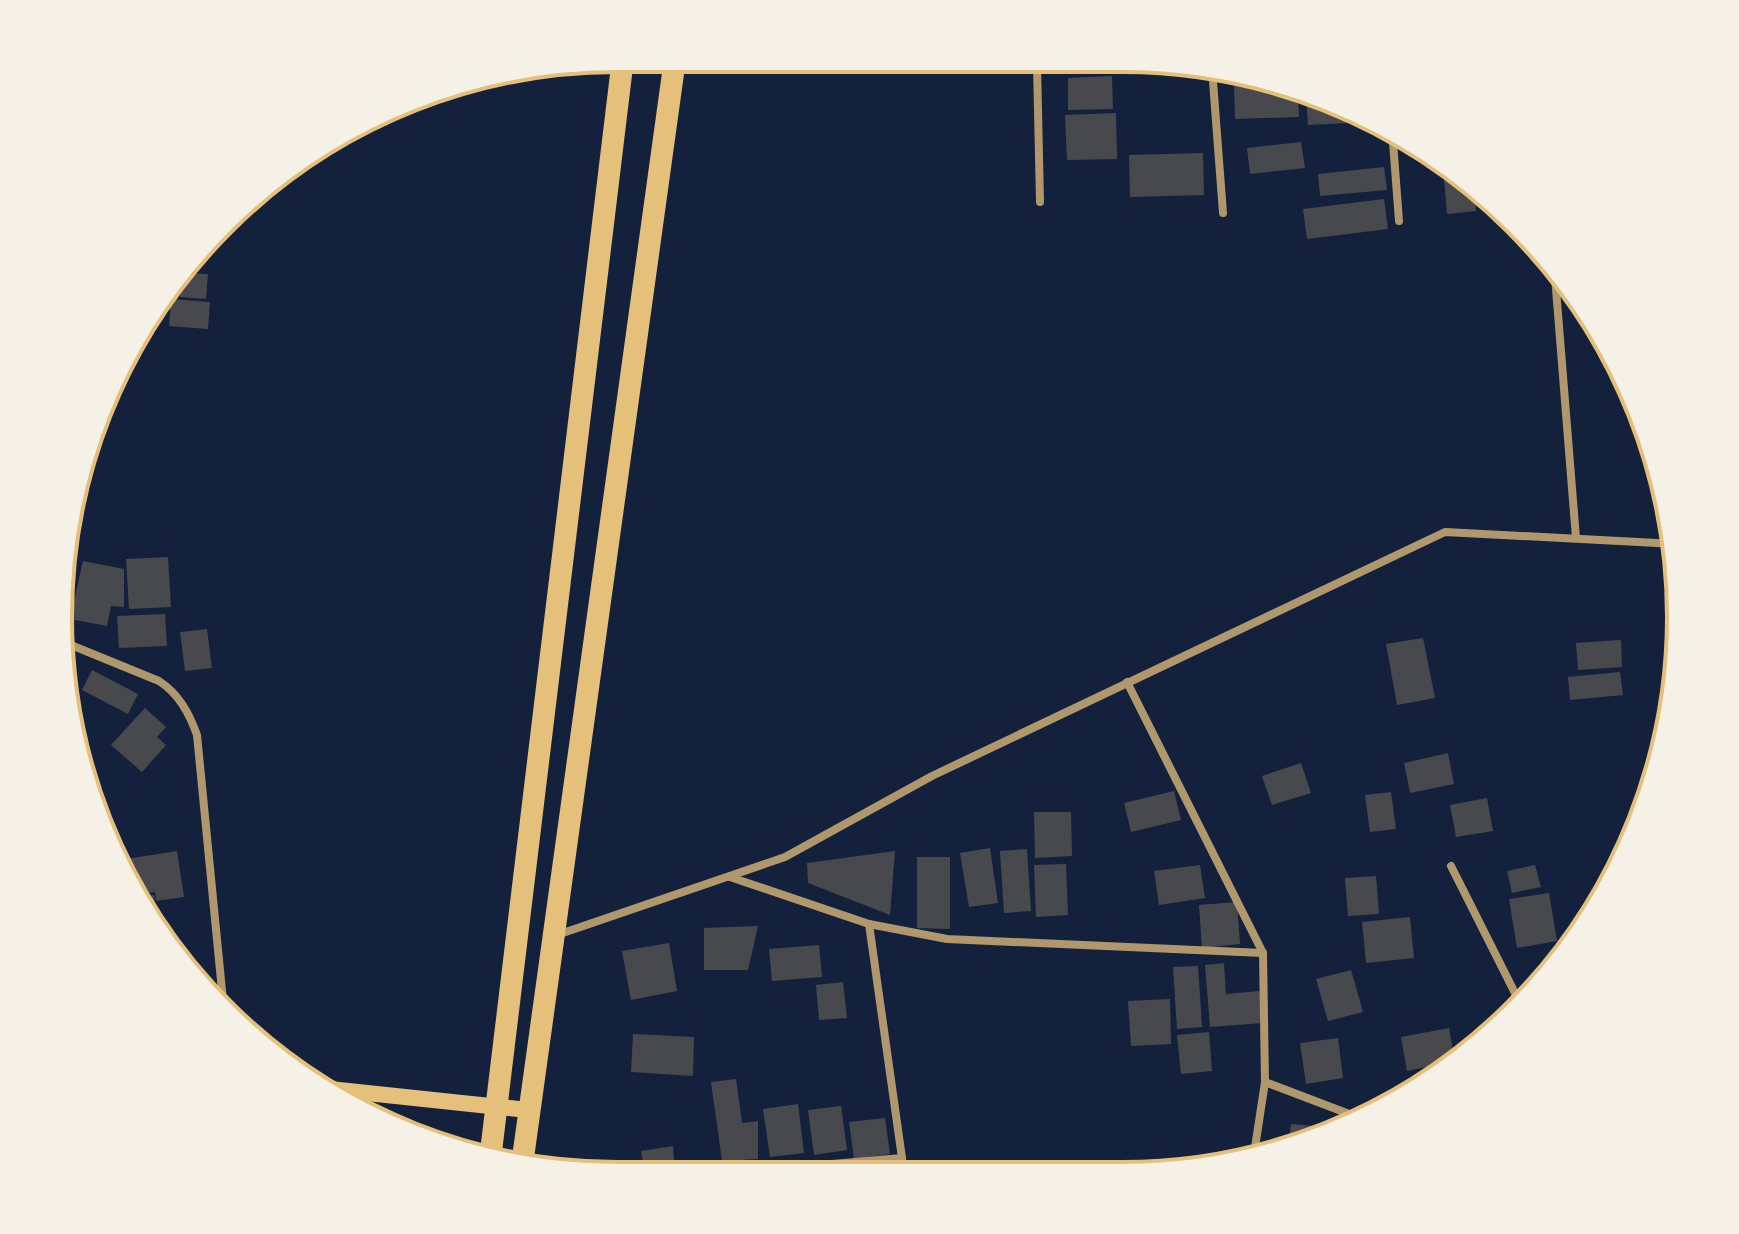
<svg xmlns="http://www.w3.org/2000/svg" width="1739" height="1234" font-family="Rubik,sans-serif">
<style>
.building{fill:#48494c}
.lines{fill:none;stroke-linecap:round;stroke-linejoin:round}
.minor{stroke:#b1986c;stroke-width:8}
.secondary{stroke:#e5c07b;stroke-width:16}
.trunk{stroke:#e5c07b;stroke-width:22}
.rim{fill:none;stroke:#e5c07b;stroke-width:4}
</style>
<rect width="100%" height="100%" fill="#14213d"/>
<g class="building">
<polygon points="1112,76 1113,109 1068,110 1068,78"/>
<polygon points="1269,83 1298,94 1299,117 1235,119 1234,84"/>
<polygon points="1306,97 1372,122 1308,125"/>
<polygon points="1116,113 1117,159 1067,160 1065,115"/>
<polygon points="1301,142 1305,168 1250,174 1247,148"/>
<polygon points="1203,153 1204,195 1130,197 1129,155"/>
<polygon points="1384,167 1387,190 1320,196 1318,174"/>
<polygon points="1456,177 1475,193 1476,211 1447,214 1444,178"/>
<polygon points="1384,199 1388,229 1307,239 1303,209"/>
<polygon points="182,273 208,274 206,299 180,297"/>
<polygon points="171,299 210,302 208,329 169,326"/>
<polygon points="168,557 171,607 129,609 126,559"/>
<polygon points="83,561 124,569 124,607 111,606 107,626 70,619"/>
<polygon points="165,614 167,646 119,648 117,616"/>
<polygon points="207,629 212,668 185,671 180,632"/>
<polygon points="1423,638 1435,698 1397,705 1386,644"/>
<polygon points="1621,640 1622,667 1578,670 1576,643"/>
<polygon points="92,670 138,694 128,714 82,690"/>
<polygon points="1620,672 1623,695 1570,700 1568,677"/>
<polygon points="145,708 166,727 157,737 166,745 142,772 111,745"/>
<polygon points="1448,753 1454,784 1410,793 1404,763"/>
<polygon points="1301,763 1311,793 1272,805 1262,776"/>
<polygon points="1174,791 1181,820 1131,832 1124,803"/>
<polygon points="1391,792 1396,829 1370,832 1365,795"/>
<polygon points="1487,798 1493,831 1456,837 1450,805"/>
<polygon points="1034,812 1071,812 1072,856 1035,858"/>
<polygon points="990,848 998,903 969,907 960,853"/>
<polygon points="1027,849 1031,911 1004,913 1000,851"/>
<polygon points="177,851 184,897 156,901 155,892 136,895 130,886 126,859"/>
<polygon points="895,851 890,915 808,883 807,863"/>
<polygon points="917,857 950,857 950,929 917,928"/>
<polygon points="1066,864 1068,915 1036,917 1034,865"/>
<polygon points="1200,865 1205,898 1159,905 1154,871"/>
<polygon points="1535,865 1541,887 1512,893 1507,871"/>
<polygon points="1376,876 1379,914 1348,916 1345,878"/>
<polygon points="1549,893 1557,941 1517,948 1509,899"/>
<polygon points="154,895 158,928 138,897"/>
<polygon points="1237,902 1240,944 1202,948 1199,905"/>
<polygon points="1410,917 1414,958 1366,963 1362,922"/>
<polygon points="758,926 748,970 704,970 704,928"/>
<polygon points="669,943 677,991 631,1000 622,951"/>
<polygon points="819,945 822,977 772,981 769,949"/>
<polygon points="1224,963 1226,994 1260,991 1263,1023 1210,1027 1205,965"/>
<polygon points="1198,966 1202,1027 1177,1029 1173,967"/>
<polygon points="1351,970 1363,1012 1328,1021 1316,979"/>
<polygon points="843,982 847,1018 819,1020 816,985"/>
<polygon points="1170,999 1171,1044 1131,1046 1128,1001"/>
<polygon points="1449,1028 1455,1061 1407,1071 1401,1037"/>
<polygon points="1209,1032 1212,1071 1181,1074 1177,1035"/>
<polygon points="633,1034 694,1037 693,1076 631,1072"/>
<polygon points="1338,1038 1343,1078 1306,1084 1300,1043"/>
<polygon points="736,1079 742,1123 758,1121 758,1159 722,1161 711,1082"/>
<polygon points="798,1104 804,1153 770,1157 763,1109"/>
<polygon points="841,1106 847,1150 814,1155 808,1110"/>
<polygon points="885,1118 890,1154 854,1159 849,1122"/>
<polygon points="1291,1124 1337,1128 1289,1143"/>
<polygon points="673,1146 675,1174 645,1174 641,1151"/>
<polygon points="616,1164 642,1169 641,1174 614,1175"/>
</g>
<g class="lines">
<g class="minor">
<polyline points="1037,65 1040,202"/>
<polyline points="1212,68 1223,213"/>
<polyline points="1392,129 1399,221"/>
<polyline points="1554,264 1576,538"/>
<path d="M66 643 159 681C179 694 189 713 197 735L224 1011"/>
<polyline points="1127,682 1263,953 1265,1082 1254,1154"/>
<polyline points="1451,866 1521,1005 1473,1049"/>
<polyline points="730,877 869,924 947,939 1263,953"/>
<polyline points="869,924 902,1158 901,1173"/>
<polyline points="557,935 785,857 932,776 1445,532 1676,544"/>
<polyline points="1265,1082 1365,1120"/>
<polyline points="717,1174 902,1158"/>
</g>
<polyline class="secondary" points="320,1088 528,1110"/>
<g class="trunk">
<polyline points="490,1160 623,58"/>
<polyline points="522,1165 675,59"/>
</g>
</g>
<path d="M0 0H1739V1234H0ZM617 72H1122A545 545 0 0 1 1667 617V617A545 545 0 0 1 1122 1162H617A545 545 0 0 1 72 617V617A545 545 0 0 1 617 72Z" fill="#f6f1e7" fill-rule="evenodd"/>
<path class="rim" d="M617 72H1122A545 545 0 0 1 1667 617V617A545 545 0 0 1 1122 1162H617A545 545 0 0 1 72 617V617A545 545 0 0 1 617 72Z"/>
</svg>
